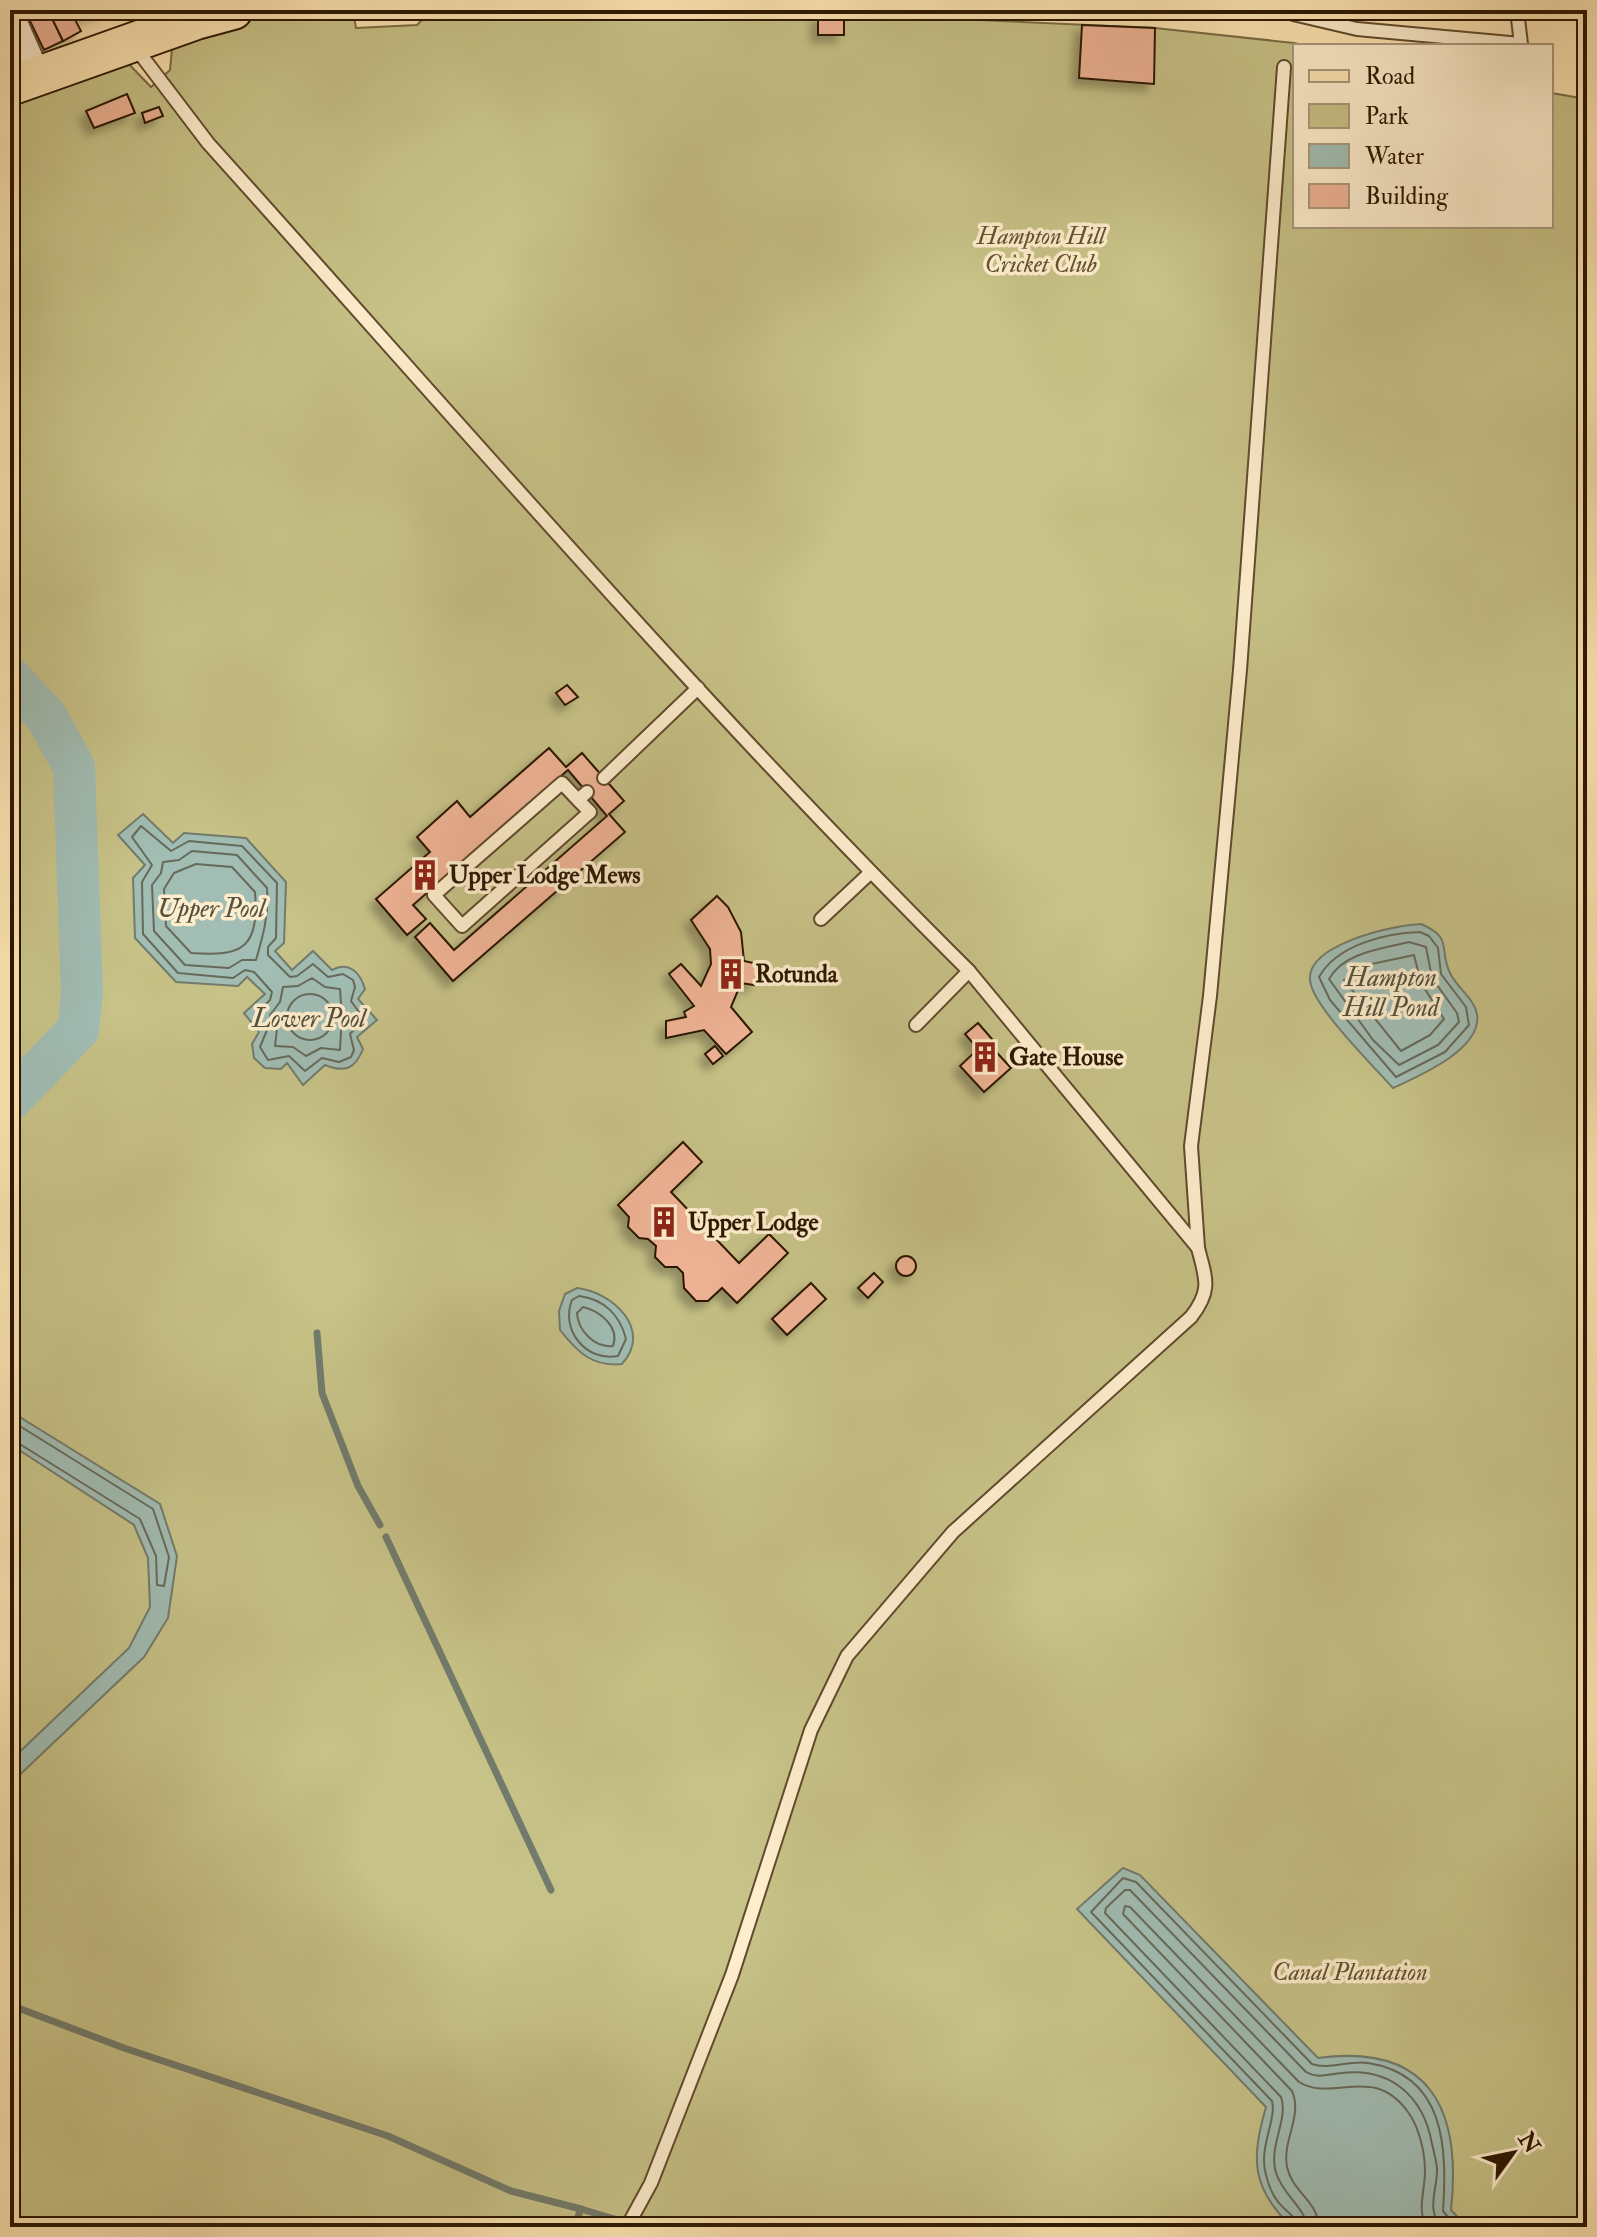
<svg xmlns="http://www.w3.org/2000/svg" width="1597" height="2237" font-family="'IM FELL Double Pica',serif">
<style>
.green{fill:#c7c287;stroke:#796c44;stroke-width:2}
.water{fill:#a1bdb4;stroke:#727b6c;stroke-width:2}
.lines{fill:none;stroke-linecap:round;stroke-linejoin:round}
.shore{stroke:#666a5a;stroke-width:2}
.stream{stroke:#727b6c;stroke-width:7}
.river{stroke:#a1bdb4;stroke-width:42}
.building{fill:#efb395;stroke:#2b1701;stroke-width:2;filter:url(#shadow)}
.lane-casing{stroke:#604a2d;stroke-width:16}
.street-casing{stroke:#604a2d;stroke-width:28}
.primary-casing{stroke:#2b1701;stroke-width:42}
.lane{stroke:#feeecd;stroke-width:12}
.street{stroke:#feeecd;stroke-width:24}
.primary{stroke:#fde5b2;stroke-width:38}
.labels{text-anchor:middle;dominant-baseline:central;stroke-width:7;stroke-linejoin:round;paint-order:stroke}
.park-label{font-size:24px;font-style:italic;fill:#625330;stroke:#feeecd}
.poi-label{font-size:24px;font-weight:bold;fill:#2b1701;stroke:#feeecd;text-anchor:start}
.water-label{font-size:26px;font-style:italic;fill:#545140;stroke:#feeecd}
</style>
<defs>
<filter id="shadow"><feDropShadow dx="-7" dy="7" stdDeviation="4" flood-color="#0004"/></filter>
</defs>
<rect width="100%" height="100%" fill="#fde5b2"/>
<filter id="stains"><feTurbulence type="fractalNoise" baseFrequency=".0025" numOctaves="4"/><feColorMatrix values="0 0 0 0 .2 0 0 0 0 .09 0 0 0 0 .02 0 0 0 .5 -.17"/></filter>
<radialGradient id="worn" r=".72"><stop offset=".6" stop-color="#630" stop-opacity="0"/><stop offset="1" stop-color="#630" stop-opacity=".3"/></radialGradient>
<polygon class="green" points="270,10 353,10 356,28 417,25 432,10 510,10 516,18 759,10 1155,28 1294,43 1307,46 1295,46 1295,226 1551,226 1551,93 1587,99 1587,2227 10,2227 10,94 123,58 151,87 170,70 173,38"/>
<g class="water">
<path d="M143 814 173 843 184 833 246 838 286 882 284 943 275 951 292 970 313 951 332 970C349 961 360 972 365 989L358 999 377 1020 357 1037 363 1049C355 1069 345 1073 325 1065L303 1085 287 1063 281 1069 265 1068 254 1058 252 1044 259 1032 244 1013 265 994 247 977 238 986 176 982 135 938 133 878 145 865 118 835Z"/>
<path d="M1421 924C1454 938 1438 948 1450 973 1457 988 1474 998 1477 1014 1483 1049 1419 1076 1393 1088 1374 1067 1318 1011 1311 985 1299 945 1395 925 1421 924Z"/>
<polygon points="66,990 82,993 94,1001 93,1029 10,1116 10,1084 68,1029"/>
<path d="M577 1288C613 1292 653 1330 622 1364 593 1367 578 1353 560 1330L559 1311 565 1294Z"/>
<polygon points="10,1411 160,1504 177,1556 168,1618 144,1657 10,1784 10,1761 129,1648 150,1607 148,1558 134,1525 10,1444"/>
<path d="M1123 1868 1140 1875 1318 2058C1430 2043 1462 2109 1451 2210L1467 2227H1292C1251 2188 1251 2159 1266 2107L1077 1909Z"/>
</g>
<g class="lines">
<g class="shore">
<polygon points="141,826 171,851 189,841 242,846 277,883 276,938 268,947 268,955 290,977 297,976 313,964 328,977 343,974 353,980 355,987 351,1001 364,1019 350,1034 354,1050 351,1057 339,1062 322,1058 305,1071 289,1056 268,1060 260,1047 267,1030 256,1014 270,1000 272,992 254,972 245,970 233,978 178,973 143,934 142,882 152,865 132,837"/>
<path d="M192 851 237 855 267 888C269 915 263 936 256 960H242L229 968 185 965 154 931 152 885 161 873 163 862 179 860Z"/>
<path d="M196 864 232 867 255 892C259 948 243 957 191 953L166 926 164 889 174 873Z"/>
<path d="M1420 932 1429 936 1438 948 1441 974 1466 1007 1469 1025 1445 1052 1396 1077 1330 1000 1319 977C1337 945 1385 933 1420 932Z"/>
<path d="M1409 942 1426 947 1432 978 1457 1013 1459 1022 1438 1045 1399 1065 1373 1040 1329 979C1344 952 1382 949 1409 942Z"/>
<polygon points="1414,955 1421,983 1444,1019 1430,1035 1401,1051 1344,980 1367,965"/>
<polygon points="312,978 325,987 340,989 341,1004 349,1018 341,1031 340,1050 321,1048 306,1056 293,1047 275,1046 277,1029 270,1015 280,1002 283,987 298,986"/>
<circle cx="310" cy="1017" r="23"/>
<path d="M579 1296C604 1299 620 1315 626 1339L618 1356C586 1362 560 1330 572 1300Z"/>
<path d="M583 1307C600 1311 620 1327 613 1346 595 1348 578 1331 577 1313Z"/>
<polyline points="10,1420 153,1509 169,1557 164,1586 157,1585 156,1556 140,1519 10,1438"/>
<path d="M1297 2227C1296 2215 1286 2212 1279 2203 1273 2196 1268 2183 1266 2175 1258 2148 1277 2119 1272 2101L1091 1912 1123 1878 1136 1882 1312 2064C1328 2070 1350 2060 1368 2063 1446 2075 1447 2149 1443 2211L1456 2227"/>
<path d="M1307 2227C1306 2209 1283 2195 1276 2173 1268 2146 1289 2119 1281 2097L1105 1913 1106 1908 1125 1890H1130L1306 2072C1318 2079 1329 2074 1342 2073 1392 2067 1424 2098 1432 2144 1434 2152 1436 2160 1437 2168 1438 2189 1425 2210 1442 2227"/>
<path d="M1319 2227C1318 2201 1292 2192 1287 2167 1282 2140 1303 2116 1292 2091L1123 1914 1125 1906 1130 1907 1299 2082C1333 2103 1373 2063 1408 2112 1419 2127 1425 2152 1425 2171 1425 2191 1417 2208 1426 2227"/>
</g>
<g class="stream">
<polyline points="317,1333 322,1393 358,1486 380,1525"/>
<polyline points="386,1537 551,1890"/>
<polyline points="10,2005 124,2048 388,2136 511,2191 581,2209"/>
<polyline points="574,2227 581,2209 641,2227"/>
</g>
<polyline class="river" points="10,678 46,716 74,767 82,993 78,1030 10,1100"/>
</g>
<g class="building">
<polygon points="48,10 63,41 44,50 29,19"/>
<polygon points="48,10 70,10 81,31 63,41"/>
<polygon points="79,10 108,10 82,18"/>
<rect x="818" y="15" width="26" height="20"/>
<polygon points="1082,25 1155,28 1154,84 1079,78"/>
<polygon points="127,94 135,113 94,128 86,111"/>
<polygon points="159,107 163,116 145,123 142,113"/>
<polygon points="567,685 578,697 565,705 556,693"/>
<polygon points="549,748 566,767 582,753 624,801 609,814 625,832 453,981 415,937 430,923 454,950 607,816 568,770 413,905 426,919 407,935 376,899 430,852 417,837 457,801 470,817"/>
<polygon points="717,896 728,907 741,932 744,961 758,964 754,985 741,983 731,1007 752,1032 726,1054 704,1030 666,1038 666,1021 686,1017 684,1012 694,1006 669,974 681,964 701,986 711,964 710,949 691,920"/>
<polygon points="978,1023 992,1039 988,1043 1011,1068 984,1092 960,1066 978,1049 965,1034"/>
<polygon points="715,1046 723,1056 713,1064 705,1054"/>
<polygon points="683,1142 702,1162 671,1192 739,1263 769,1234 788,1253 737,1303 722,1288 708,1301 696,1301 684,1288 683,1273 677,1267 665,1267 655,1257 656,1246 648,1239 639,1238 628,1227 629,1217 618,1205"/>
<circle cx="906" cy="1266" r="10"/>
<polygon points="874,1273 883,1282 868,1298 858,1288"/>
<polygon points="811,1283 826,1299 787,1335 772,1319"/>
</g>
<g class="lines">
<defs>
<g id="lane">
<polyline points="1293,10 1293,14 1357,29 1521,44 1517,10"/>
<path d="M135 47 208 143C458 421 703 707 969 971L916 1025"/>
<polyline points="604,778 698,688"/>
<polyline points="578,800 562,783 434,895 462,926 590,812 578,800 587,792"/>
<polyline points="821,919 870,873"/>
<polyline points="1198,1248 1191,1146 1210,996 1240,670 1284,67"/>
<path d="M627 2227 651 2183 732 1975 811 1730 847 1656 953 1532 1191 1317C1212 1290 1206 1279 1198 1248L969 971"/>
</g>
<polyline id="street" points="10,11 38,75"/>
<polyline id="primary" points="10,86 196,20 233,10"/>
</defs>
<use href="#lane" class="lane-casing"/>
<use href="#street" class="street-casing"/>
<use href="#primary" class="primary-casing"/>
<use href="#lane" class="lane"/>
<use href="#street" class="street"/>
<use href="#primary" class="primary"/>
</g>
<defs>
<symbol id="building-bare" viewBox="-9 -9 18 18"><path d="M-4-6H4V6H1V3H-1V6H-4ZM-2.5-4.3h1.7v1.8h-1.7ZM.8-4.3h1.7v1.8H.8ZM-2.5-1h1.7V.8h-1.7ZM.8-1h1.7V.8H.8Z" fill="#8f2418" stroke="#feeecd" stroke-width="2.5" paint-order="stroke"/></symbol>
</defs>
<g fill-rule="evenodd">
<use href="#building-bare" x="403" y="853" width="44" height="44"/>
<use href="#building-bare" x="709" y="952" width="44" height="44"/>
<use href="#building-bare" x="963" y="1035" width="44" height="44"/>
<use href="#building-bare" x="642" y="1200" width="44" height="44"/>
</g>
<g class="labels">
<g class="park-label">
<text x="1041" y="236">Hampton Hill<tspan x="1041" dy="28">Cricket Club</tspan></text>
<text x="1350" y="1972">Canal Plantation</text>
</g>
<g class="poi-label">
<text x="449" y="875">Upper Lodge Mews</text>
<text x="755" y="974">Rotunda</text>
<text x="1009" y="1057">Gate House</text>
<text x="688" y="1222">Upper Lodge</text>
</g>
<g class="water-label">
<text x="211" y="909">Upper Pool</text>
<text x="1391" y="978">Hampton<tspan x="1391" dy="30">Hill Pond</tspan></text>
<text x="309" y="1019">Lower Pool</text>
</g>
</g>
<rect width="1597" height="2237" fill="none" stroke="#fde5b2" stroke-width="40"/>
<rect x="12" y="12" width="1573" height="2213" fill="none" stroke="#2b1701" stroke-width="4"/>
<rect x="20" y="20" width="1557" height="2197" fill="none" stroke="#2b1701" stroke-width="2"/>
<rect x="1293" y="44" width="260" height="184" fill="#feeecd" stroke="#aa987b" stroke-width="2"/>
<rect x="1309" y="70" width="40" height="12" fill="#fde5b2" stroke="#aa987b" stroke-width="2"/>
<text x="1365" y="84" font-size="24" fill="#2b1701">Road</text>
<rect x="1309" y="104" width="40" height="24" fill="#c7c287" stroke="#aa987b" stroke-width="2"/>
<text x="1365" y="124" font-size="24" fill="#2b1701">Park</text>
<rect x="1309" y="144" width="40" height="24" fill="#a1bdb4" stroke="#aa987b" stroke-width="2"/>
<text x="1365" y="164" font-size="24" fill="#2b1701">Water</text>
<rect x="1309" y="184" width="40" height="24" fill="#efb395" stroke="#aa987b" stroke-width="2"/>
<text x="1365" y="204" font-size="24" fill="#2b1701">Building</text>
<g transform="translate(1513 2153) rotate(57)" stroke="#feeecd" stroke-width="6" paint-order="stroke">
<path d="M0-6L14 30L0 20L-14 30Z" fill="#2b1701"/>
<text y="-12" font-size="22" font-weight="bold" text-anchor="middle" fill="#2b1701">N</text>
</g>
<rect width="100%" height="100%" filter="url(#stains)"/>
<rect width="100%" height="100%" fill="url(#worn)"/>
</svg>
